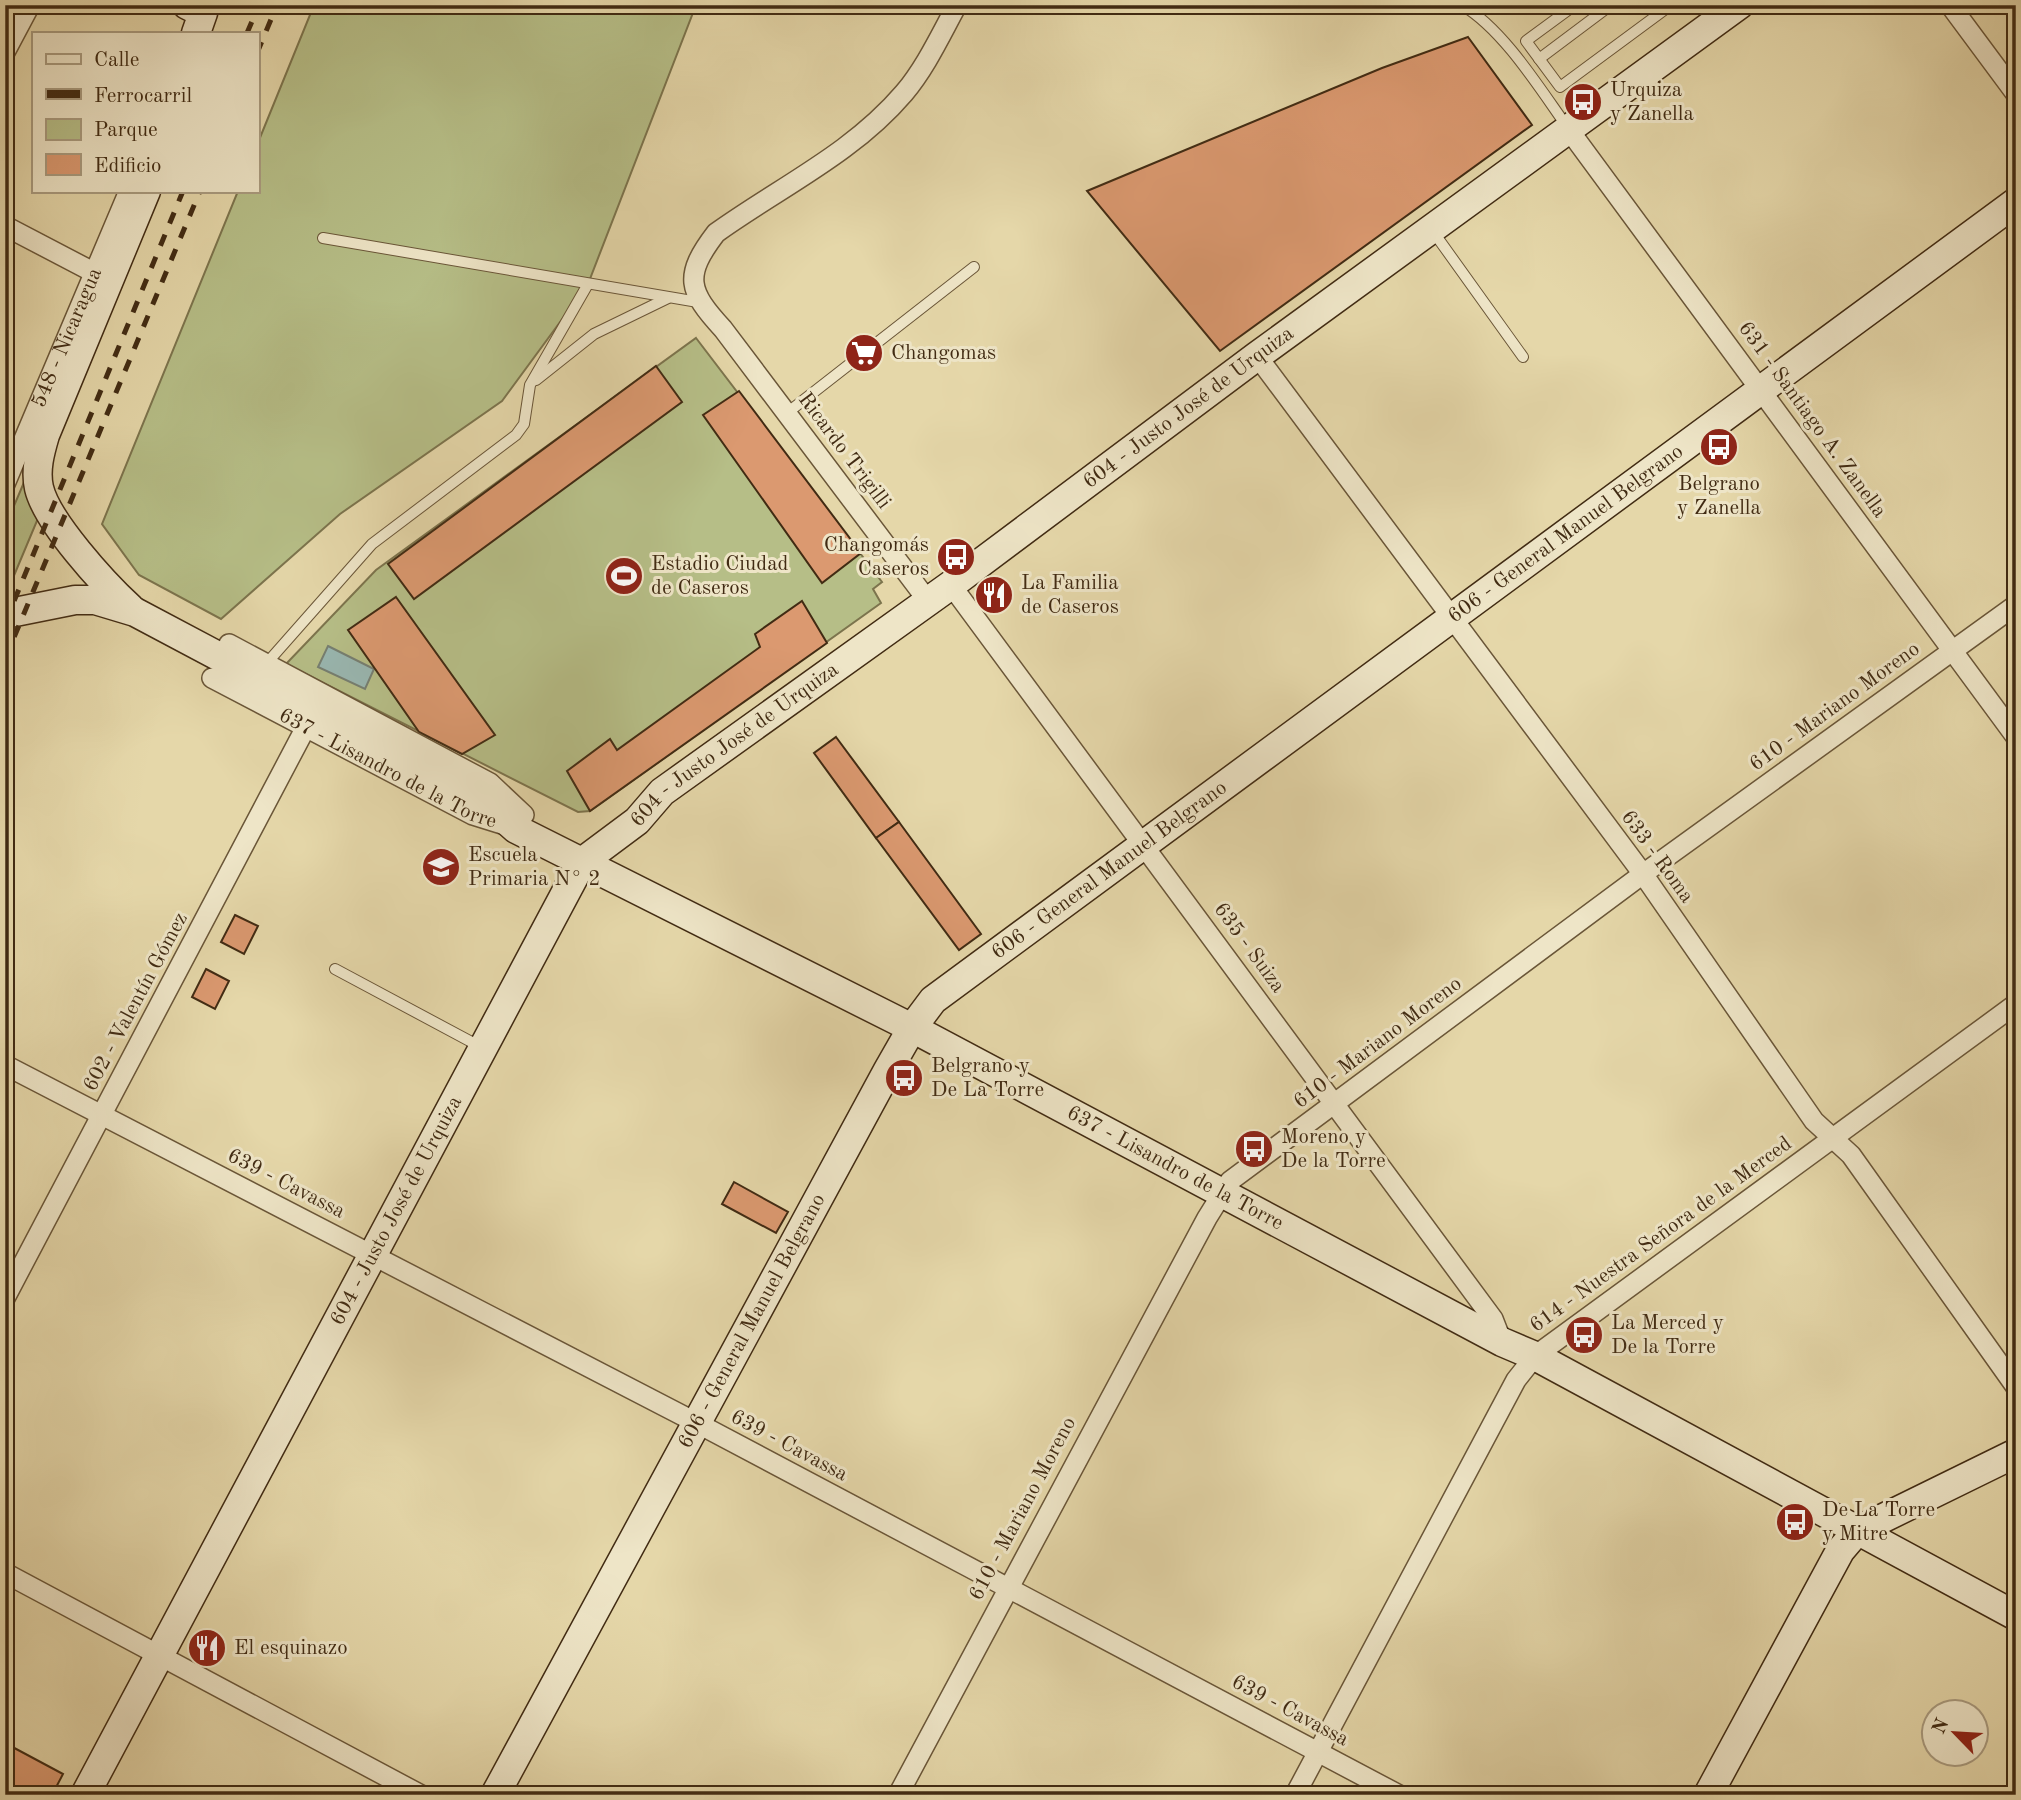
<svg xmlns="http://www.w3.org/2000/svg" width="2021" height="1800" font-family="'Old Standard TT',serif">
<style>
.green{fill:#b6be87;stroke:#7c744d;stroke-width:2}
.water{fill:#99b7b1;stroke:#767f72;stroke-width:2}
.building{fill:#db9970;stroke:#412b13;stroke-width:2}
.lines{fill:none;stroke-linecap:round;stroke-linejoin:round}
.lane-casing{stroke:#6a5638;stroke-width:12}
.street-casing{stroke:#6a5638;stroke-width:22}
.secondary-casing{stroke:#412b13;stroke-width:31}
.lane{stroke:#eee5c7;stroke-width:10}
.street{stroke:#eee5c7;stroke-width:19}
.secondary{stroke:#eee5c7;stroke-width:28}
.rail{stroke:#412b13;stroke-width:5;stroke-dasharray:12 12;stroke-linecap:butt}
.labels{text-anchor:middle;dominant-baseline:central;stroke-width:6;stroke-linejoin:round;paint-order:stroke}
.poi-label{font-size:21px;fill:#412b13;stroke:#eee5c7;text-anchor:start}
.street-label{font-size:21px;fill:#412b13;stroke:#eee5c7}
</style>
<rect width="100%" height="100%" fill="#e5d7a9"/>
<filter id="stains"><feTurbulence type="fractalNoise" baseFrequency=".00286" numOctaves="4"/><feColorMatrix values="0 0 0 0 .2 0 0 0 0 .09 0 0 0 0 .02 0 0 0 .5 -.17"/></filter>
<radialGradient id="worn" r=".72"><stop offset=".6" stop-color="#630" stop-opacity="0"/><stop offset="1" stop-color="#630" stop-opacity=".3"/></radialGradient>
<g class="green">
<polygon points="314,5 696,5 588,284 502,401 340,514 221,619 139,575 102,524 238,191 257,191 257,145"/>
<polygon points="696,338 882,582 873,589 881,603 590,811 578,812 286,664 376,570"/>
<polygon points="25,480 39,516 5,597 5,527"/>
</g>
<polygon class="water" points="328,646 374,669 365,689 318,667"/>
<g class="building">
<polygon points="1468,37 1532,125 1220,351 1087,191 1382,68"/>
<polygon points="656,366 682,402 414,599 388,564"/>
<polygon points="739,391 861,553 822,583 703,415"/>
<polygon points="396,597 495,735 462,754 419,732 348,630"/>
<polygon points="802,601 827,643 590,811 567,771 610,739 617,750 760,647 755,634"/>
<polygon points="836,737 899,822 876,838 814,753"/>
<polygon points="899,822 981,934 959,950 876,838"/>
<polygon points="235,915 258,926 244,954 221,942"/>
<polygon points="206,969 229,981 215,1009 192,997"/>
<polygon points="734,1182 788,1212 776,1233 722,1204"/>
<polygon points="5,1743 63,1774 52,1795 5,1795"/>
</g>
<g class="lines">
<defs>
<g id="lane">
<path d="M1462 5C1504 30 1540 89 1568 128"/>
<polyline points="1575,5 1526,41 1560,87 1671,5"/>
<polyline points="1539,59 1611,5"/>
<polyline points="1432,230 1523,357"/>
<polyline points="323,238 698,302"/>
<polyline points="536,380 594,334 668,298"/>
<polyline points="787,413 974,267"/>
<polyline points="266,664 372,544 516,435 524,424 530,385 588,284"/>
<polyline points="335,969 479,1046"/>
</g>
<g id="street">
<polyline points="1950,5 2016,94"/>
<polyline points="5,52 30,5"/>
<polyline points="1569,130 2016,737"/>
<polyline points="5,226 95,273"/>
<polyline points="1257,356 1643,874 1814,1121 1851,1155 2016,1387"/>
<path id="s1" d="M5 484 129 191"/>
<polyline points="951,585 1493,1319 1502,1342"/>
<path d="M928 601 723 329C688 291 683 276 716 233 780 187 852 154 904 93 926 67 941 34 957 5"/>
<polyline points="229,644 490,783 524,815"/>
<path id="s2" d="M212 678 473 815 505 825"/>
<polyline points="5,1065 695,1422 1399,1795"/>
<polyline points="5,1298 306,727"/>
<polyline points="5,1573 421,1795"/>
<polyline points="898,1795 1207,1218 1230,1181 1643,874 2016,605"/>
<polyline points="1295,1795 1516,1380 1535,1356 2016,1004"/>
</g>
<g id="secondary">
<polyline points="187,5 203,13 196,33"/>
<path d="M130 608C104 584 47 522 39 488 35 470 40 452 45 435L146 191"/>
<polyline points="5,614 75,600 95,600 135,612 497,804"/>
<path id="s3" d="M481 798 516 829 912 1028 1502 1342 1535 1356 2016 1616"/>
<path id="s4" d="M85 1795 582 862 637 821 662 792 951 585 1257 356 1739 5"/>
<path id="s5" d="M495 1795 888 1070 912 1028 933 1000 2016 202"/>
<polyline points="1708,1795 1840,1551 1857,1531 2016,1453"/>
</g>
</defs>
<use href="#lane" class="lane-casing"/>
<use href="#street" class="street-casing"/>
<use href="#secondary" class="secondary-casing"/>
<use href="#lane" class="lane"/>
<use href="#street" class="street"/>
<use href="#secondary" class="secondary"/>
<g class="rail">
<polyline points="247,33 259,5"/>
<polyline points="257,53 277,5"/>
<polyline points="5,623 183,191"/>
<polyline points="5,659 200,191"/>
</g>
</g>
<defs>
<symbol id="bus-disc" viewBox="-11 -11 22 22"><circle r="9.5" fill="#8f2418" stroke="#eee5c7"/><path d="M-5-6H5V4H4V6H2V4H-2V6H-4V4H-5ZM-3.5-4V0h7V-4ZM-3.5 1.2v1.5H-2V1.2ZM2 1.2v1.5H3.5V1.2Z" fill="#fff"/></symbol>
<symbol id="supermarket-disc" viewBox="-11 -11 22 22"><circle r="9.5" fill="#8f2418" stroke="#eee5c7"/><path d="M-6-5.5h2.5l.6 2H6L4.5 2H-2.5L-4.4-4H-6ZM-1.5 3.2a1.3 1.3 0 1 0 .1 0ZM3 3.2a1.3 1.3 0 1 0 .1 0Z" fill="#fff"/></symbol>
<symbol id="stadium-disc" viewBox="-11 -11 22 22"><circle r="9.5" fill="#8f2418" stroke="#eee5c7"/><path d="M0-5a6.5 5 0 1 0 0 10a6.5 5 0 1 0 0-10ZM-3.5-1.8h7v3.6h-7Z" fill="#fff"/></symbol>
<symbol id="restaurant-disc" viewBox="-11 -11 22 22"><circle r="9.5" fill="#8f2418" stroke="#eee5c7"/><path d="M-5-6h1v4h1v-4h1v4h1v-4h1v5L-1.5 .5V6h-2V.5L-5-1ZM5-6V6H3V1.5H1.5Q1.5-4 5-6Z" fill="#fff"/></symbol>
<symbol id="school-disc" viewBox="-11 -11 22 22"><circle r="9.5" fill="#8f2418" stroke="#eee5c7"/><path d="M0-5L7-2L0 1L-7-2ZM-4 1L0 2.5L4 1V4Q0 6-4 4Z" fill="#fff"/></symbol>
</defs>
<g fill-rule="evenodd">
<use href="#bus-disc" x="1561" y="80" width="44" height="44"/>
<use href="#supermarket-disc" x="842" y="331" width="44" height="44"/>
<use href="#bus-disc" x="1697" y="425" width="44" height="44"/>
<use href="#bus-disc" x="934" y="535" width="44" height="44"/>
<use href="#stadium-disc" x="602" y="554" width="44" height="44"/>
<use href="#restaurant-disc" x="972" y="573" width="44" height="44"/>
<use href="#school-disc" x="419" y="845" width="44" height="44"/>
<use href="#bus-disc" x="882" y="1056" width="44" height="44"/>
<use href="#bus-disc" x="1232" y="1127" width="44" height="44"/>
<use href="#bus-disc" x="1562" y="1313" width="44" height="44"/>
<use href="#bus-disc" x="1773" y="1500" width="44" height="44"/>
<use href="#restaurant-disc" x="185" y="1626" width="44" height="44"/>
</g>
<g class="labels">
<g class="poi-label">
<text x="1610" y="90">Urquiza<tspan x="1610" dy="24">y Zanella</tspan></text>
<text x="891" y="353">Changomas</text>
<text x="1719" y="484" text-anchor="middle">Belgrano<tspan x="1719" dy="24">y Zanella</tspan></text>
<text x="929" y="545" text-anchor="end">Changomás<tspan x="929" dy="24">Caseros</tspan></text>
<text x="651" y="564">Estadio Ciudad<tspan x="651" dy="24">de Caseros</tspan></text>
<text x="1021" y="583">La Familia<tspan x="1021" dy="24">de Caseros</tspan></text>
<text x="468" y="855">Escuela<tspan x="468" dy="24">Primaria N° 2</tspan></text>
<text x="931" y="1066">Belgrano y<tspan x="931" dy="24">De La Torre</tspan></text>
<text x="1281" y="1137">Moreno y<tspan x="1281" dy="24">De la Torre</tspan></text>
<text x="1611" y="1323">La Merced y<tspan x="1611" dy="24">De la Torre</tspan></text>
<text x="1822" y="1510">De La Torre<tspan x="1822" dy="24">y Mitre</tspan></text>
<text x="234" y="1648">El esquinazo</text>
</g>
<g class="street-label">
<text stroke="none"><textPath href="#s1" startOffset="159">548 - Nicaragua</textPath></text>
<text stroke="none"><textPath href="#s4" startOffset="1816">604 - Justo José de Urquiza</textPath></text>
<text transform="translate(1812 420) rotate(54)">631 - Santiago A. Zanella</text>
<text transform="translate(844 451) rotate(53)">Ricardo Trigilli</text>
<text stroke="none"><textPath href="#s5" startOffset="1694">606 - General Manuel Belgrano</textPath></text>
<text transform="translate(1835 707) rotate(-36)">610 - Mariano Moreno</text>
<text stroke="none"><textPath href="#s4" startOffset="1250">604 - Justo José de Urquiza</textPath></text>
<text stroke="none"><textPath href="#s2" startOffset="198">637 - Lisandro de la Torre</textPath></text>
<text transform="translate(1657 857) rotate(54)">633 - Roma</text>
<text stroke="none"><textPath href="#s5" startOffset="1127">606 - General Manuel Belgrano</textPath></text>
<text transform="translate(1249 948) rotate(54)">635 - Suiza</text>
<text transform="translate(136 1002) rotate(-62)">602 - Valentín Gómez</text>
<text transform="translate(1378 1043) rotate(-37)">610 - Mariano Moreno</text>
<text stroke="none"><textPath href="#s3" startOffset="788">637 - Lisandro de la Torre</textPath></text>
<text transform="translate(286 1184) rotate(27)">639 - Cavassa</text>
<text stroke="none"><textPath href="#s4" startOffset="662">604 - Justo José de Urquiza</textPath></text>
<text transform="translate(1661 1235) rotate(-36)">614 - Nuestra Señora de la Merced</text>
<text stroke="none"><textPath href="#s5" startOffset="539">606 - General Manuel Belgrano</textPath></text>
<text transform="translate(789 1446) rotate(28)">639 - Cavassa</text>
<text transform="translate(1023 1509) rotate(-62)">610 - Mariano Moreno</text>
<text transform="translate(1290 1711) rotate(28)">639 - Cavassa</text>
</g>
</g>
<rect width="2021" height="1800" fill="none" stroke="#e5d7a9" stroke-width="28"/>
<rect x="7" y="7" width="2007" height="1786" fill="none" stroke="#412b13" stroke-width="3.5"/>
<rect x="14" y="14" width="1993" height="1772" fill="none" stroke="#412b13" stroke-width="2"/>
<rect x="32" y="32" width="228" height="161" fill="#eee5c7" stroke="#a99b7f" stroke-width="2"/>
<rect x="46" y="54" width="35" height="10" fill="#eee5c7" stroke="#a99b7f" stroke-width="2"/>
<text x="94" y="66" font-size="21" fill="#412b13">Calle</text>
<rect x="46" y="89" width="35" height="10" fill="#412b13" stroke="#a99b7f" stroke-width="2"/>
<text x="94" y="102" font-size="21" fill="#412b13">Ferrocarril</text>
<rect x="46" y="119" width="35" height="21" fill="#b6be87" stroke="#a99b7f" stroke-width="2"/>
<text x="94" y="136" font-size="21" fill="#412b13">Parque</text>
<rect x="46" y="154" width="35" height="21" fill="#db9970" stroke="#a99b7f" stroke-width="2"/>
<text x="94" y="172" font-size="21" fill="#412b13">Edificio</text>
<g transform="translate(1955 1733) rotate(295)"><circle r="33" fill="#eee5c7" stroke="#a99b7f" stroke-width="2"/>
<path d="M0-5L12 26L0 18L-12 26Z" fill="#8f2418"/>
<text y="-10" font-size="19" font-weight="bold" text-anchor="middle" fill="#412b13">N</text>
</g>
<rect width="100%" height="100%" filter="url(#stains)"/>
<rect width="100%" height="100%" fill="url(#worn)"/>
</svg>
